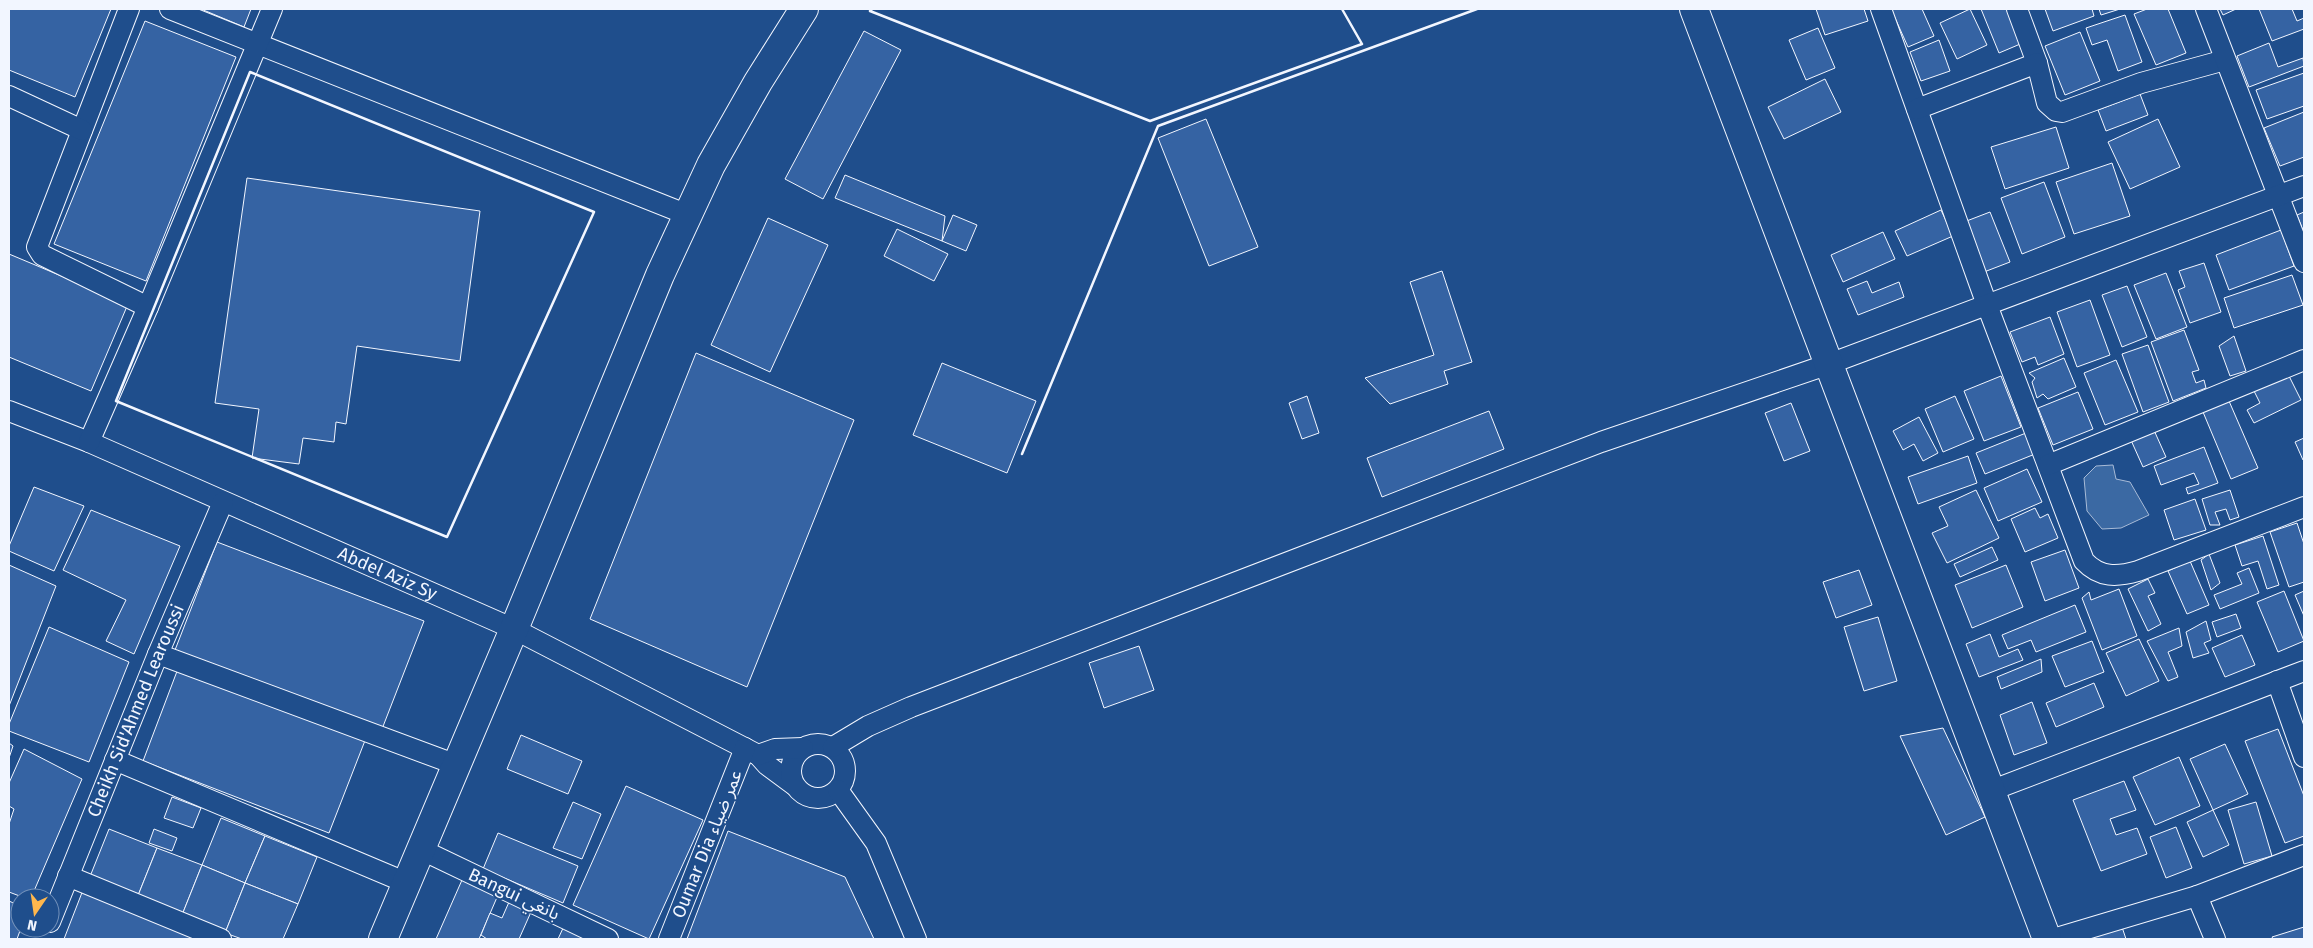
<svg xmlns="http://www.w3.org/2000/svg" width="2313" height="948" font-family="'Fira Sans','Noto Sans Arabic',sans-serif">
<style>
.water{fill:#3b69a3;stroke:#a8bbd7}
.building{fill:#3563a3;stroke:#f2f6ff}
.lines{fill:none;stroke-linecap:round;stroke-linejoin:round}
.street-casing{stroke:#f2f6ff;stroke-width:22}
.secondary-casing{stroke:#f2f6ff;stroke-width:30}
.street{stroke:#1f4e8c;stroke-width:20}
.secondary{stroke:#1f4e8c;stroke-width:28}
.wall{stroke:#f2f6ff;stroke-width:2.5}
.labels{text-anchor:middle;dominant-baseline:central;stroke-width:4;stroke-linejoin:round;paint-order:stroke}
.street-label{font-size:18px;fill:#f2f6ff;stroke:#1f4e8c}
</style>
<rect width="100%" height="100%" fill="#1f4e8c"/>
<polygon class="water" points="2113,465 2116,479 2130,482 2149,515 2121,528 2102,529 2087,511 2084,478 2096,466"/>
<g class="building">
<polygon points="9,9 111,9 75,97 9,70"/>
<polygon points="201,9 251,9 244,27"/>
<polygon points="1816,9 1864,9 1868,21 1825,35"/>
<polygon points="1891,9 1922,9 1934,36 1908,47"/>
<polygon points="1970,9 1987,45 1957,59 1940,23"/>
<polygon points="1981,9 2012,9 2025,42 1999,53"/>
<polygon points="2045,9 2092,9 2094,16 2053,31"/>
<polygon points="2099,9 2120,9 2101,15"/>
<polygon points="2147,9 2168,9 2186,53 2156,65 2134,14"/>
<polygon points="2220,9 2236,9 2223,15"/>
<polygon points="2259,9 2292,9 2297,21 2304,18 2304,29 2272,41"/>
<polygon points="2125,15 2142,62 2118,71 2107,40 2092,45 2086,28"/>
<polygon points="145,21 236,57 146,281 54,244"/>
<polygon points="1818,28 1835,68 1806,80 1789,40"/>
<polygon points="864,31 901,50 823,199 785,179"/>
<polygon points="2080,32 2100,81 2065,95 2045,46"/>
<polygon points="1939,40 1950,71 1921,81 1910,52"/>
<polygon points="2269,43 2278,67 2303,58 2304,66 2249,87 2237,56"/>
<polygon points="2304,73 2304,106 2267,119 2256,90"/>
<polygon points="1825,79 1841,112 1784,139 1768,107"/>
<polygon points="2140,94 2148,115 2106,131 2098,110"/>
<polygon points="2304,112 2304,157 2280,166 2264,128"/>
<polygon points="1206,119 1258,247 1209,266 1158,138"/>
<polygon points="2158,119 2180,167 2130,189 2108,142"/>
<polygon points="2056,127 2069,168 2005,189 1991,147"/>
<polygon points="2112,163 2130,216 2074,234 2056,182"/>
<polygon points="845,175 945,216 942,241 835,198"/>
<polygon points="247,178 480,211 460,361 357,346 346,424 336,422 334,442 303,438 299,464 252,458 259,409 215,403"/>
<polygon points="2044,182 2065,237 2022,254 2001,198"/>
<polygon points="1941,210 1953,236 1907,256 1895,231"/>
<polygon points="1990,212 2010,262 1984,272 1964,222"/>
<polygon points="2304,212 2304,233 2297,215"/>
<polygon points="953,215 977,225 966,251 942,241"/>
<polygon points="768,218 828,245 770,372 711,345"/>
<polygon points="897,229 948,254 934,281 884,256"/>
<polygon points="2281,230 2294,266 2229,290 2216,255"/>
<polygon points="1883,232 1895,259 1843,282 1831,255"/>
<polygon points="9,254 128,304 91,391 9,357"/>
<polygon points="2204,263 2221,312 2190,323 2178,290 2185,287 2179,271"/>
<polygon points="1442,271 1472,362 1444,371 1448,384 1390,404 1365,378 1434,355 1410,282"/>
<polygon points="2166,273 2187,327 2156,339 2134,285"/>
<polygon points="2292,275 2303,305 2234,328 2224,298"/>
<polygon points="1867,281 1872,293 1899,282 1904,297 1858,315 1847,289"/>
<polygon points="2127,286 2147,337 2122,347 2102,295"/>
<polygon points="2090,300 2110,355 2077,367 2057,312"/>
<polygon points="2050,317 2064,354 2038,365 2035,357 2022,362 2010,332"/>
<polygon points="2184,330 2199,370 2192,372 2196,383 2204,380 2206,388 2173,401 2151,342"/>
<polygon points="2234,336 2246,371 2230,376 2219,346"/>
<polygon points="2148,345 2169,402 2143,412 2122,354"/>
<polygon points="696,353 854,420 747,687 590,619"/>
<polygon points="2064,358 2076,387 2048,399 2043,394 2037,398 2032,382 2035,378 2029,373"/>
<polygon points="2116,360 2138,412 2105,425 2084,373"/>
<polygon points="942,363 1036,401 1007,473 913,435"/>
<polygon points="2288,374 2301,400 2254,423 2247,410 2260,403 2254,391"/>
<polygon points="2001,376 2021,427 1984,441 1964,391"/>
<polygon points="2078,392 2093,429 2053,445 2038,408"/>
<polygon points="1307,396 1319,433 1302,439 1289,403"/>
<polygon points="1955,396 1974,439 1943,452 1925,409"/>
<polygon points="2229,401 2258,468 2231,479 2203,412"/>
<polygon points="1791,403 1810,451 1784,461 1765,413"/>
<polygon points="1489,411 1504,449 1382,497 1367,458"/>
<polygon points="1919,417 1938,453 1923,461 1914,444 1903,450 1893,431"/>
<polygon points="2153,428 2166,457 2143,467 2130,438"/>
<polygon points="2026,433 2035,454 1985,474 1976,453"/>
<polygon points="2304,438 2304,459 2303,460 2295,442"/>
<polygon points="2204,447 2218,483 2188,494 2186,488 2199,484 2194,473 2161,485 2154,466"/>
<polygon points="1968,456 1977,483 1918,504 1908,477"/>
<polygon points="2027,469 2042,502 1998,521 1984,488"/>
<polygon points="34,487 84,506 54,571 9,551 9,546"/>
<polygon points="1976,490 1999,538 1947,563 1932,533 1948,526 1939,507"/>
<polygon points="2230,490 2239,517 2230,520 2226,509 2215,512 2220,525 2210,525 2202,499"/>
<polygon points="2195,499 2206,530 2174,540 2164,510"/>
<polygon points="2035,508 2040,518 2048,514 2058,538 2025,552 2011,519"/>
<polygon points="91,510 180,546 134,654 106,641 126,600 63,570"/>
<polygon points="2297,523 2304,544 2304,582 2289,587 2270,532"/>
<polygon points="2263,536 2279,585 2267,589 2258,561 2242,566 2235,545"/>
<polygon points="217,542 424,621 382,729 175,650"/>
<polygon points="1992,547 1998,560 1960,577 1954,564"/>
<polygon points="2065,550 2079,588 2045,601 2031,562"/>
<polygon points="2209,554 2220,583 2211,590 2201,560"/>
<polygon points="2190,561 2209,605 2187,614 2168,571"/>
<polygon points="9,565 56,586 9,706"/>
<polygon points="2006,565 2023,607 1972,628 1955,585"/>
<polygon points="2249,568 2259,593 2220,609 2214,595 2242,584 2237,573"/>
<polygon points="1859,570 1872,605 1836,618 1823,582"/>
<polygon points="2148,579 2155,593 2148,596 2161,624 2148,631 2128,589"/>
<polygon points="2119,589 2137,636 2102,650 2082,598 2089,592 2091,600"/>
<polygon points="2284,591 2304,641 2278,652 2257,602"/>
<polygon points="2304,591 2304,616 2295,595"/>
<polygon points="2075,605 2086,632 2036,652 2031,640 2008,649 2002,635"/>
<polygon points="2236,614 2241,628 2217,637 2212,622"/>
<polygon points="1878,617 1897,681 1864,691 1844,627"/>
<polygon points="2206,621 2211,640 2204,643 2209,653 2193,658 2186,632"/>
<polygon points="49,627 129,662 89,762 9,731 9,724"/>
<polygon points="2179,628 2182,646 2168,652 2178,677 2168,681 2147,641"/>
<polygon points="1990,634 1999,657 2018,649 2023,660 1979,677 1966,644"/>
<polygon points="2242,635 2255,665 2225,677 2212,648"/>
<polygon points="2139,639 2159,681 2126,696 2106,653"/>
<polygon points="2092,641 2104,672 2065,687 2052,656"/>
<polygon points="1139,646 1154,690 1104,708 1089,663"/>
<polygon points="2041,659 2042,672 2001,689 1997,677"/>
<polygon points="179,666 366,738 329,833 143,761"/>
<polygon points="2094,683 2104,707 2056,727 2046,703"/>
<polygon points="2032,702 2047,743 2014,755 2000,715"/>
<polygon points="1943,728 1985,817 1946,835 1900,736"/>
<polygon points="2278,729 2304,796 2304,836 2285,843 2245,741"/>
<polygon points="521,735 582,761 568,794 507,769"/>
<polygon points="9,743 13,746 9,758"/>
<polygon points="2225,744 2248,794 2213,810 2190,759"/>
<polygon points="24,749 82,779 31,898 25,898 9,892 9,824 14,809 9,806 9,783"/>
<polygon points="2179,757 2200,806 2155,825 2133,777"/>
<polygon points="2124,781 2136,810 2110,819 2116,835 2137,828 2147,854 2101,871 2073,800"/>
<polygon points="626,786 703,820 649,939 573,905"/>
<polygon points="172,797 201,808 193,828 164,818"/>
<polygon points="573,802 601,814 582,859 553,848"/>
<polygon points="2256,802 2272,856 2244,864 2228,810"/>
<polygon points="2213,810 2229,845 2203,857 2187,822"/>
<polygon points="221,818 265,836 245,883 202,865"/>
<polygon points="2176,827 2192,868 2166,878 2150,837"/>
<polygon points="109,829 157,848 137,898 89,879"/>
<polygon points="154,829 177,838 172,851 149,843"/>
<polygon points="728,831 845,877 874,939 687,939"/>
<polygon points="498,833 578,866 563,903 483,869"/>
<polygon points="265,836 317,857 298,904 245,883"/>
<polygon points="157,848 202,865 182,915 137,898"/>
<polygon points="202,865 245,883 225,933 182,915"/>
<polygon points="462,880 498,895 479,939 436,939"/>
<polygon points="245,883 298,904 283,939 242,939 225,933"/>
<polygon points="83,890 213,939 64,939"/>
<polygon points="9,901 20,906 21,928 17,939 9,939"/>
<polygon points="509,902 531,912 519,939 487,939 481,935 490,913 502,918"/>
<polygon points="564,926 595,939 558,939"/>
<polygon points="2122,927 2126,939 2086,939"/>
<polygon points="2304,927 2304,939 2273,939 2272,937"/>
</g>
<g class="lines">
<defs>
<g id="street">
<polyline points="129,9 37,247 42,255 148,307"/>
<polyline points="170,9 688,215"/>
<path d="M1881 9 1987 305 2084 561C2100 578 2117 577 2138 571L2304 507"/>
<polyline points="2017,9 2037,63 2047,103 2056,111 2062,112 2141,83 2225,60"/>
<polyline points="2206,9 2304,262"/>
<polyline points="9,96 82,130"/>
<polyline points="1917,109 2037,63"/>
<path id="s1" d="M9 411 89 442 514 629 758 755 767 765 794 785"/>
<polyline points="89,442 148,307 272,9"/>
<polyline points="2048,465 2304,360"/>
<polyline points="158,654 457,765"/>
<polyline points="2277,681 2304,757"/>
<circle cx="818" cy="771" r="27"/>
<polyline points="833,747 868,726 911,707 1601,442 1829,364 2304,186"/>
<polyline points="758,755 775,749 803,748"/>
<polyline points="115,760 407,883"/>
<polyline points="838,790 876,843 916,939"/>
<polyline points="1990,791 2304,671"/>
<polyline points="420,849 608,939"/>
<polyline points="68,876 221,939"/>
<polyline points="2197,896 2215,939"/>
<path id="s2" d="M50 922 158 654 223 502"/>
<polyline points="669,939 745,748"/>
<polyline points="2053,939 2197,896 2304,855"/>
</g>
<g id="secondary">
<polyline points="1694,9 2047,939"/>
<polyline points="383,939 514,629 660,275 711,165 758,82 804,9"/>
</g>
</defs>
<use href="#street" class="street-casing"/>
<use href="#secondary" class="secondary-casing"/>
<use href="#street" class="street"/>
<use href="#secondary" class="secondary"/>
<g class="wall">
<polyline points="872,9 870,11 1150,121 1362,44 1342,9"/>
<polygon points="250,72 594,212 447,537 116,401"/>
<polyline points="1022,454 1158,126 1477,9"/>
</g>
</g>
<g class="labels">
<g class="street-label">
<text stroke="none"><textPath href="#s1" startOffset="412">Abdel Aziz Sy</textPath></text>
<text stroke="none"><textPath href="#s2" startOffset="228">Cheikh Sid'Ahmed Learoussi</textPath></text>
<text transform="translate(707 844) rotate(-68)">Oumar Dia عمر ضياء</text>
<text transform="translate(514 894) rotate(25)">Bangui بانغي</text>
</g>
</g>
<rect width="2313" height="948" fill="none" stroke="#f2f6ff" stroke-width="20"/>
<g transform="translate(35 913) rotate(193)"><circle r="24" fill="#1f4e8c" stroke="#7391ba"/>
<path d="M0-4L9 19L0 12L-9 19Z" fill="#ffb74d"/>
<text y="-8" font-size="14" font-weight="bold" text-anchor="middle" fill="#f2f6ff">N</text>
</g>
</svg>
